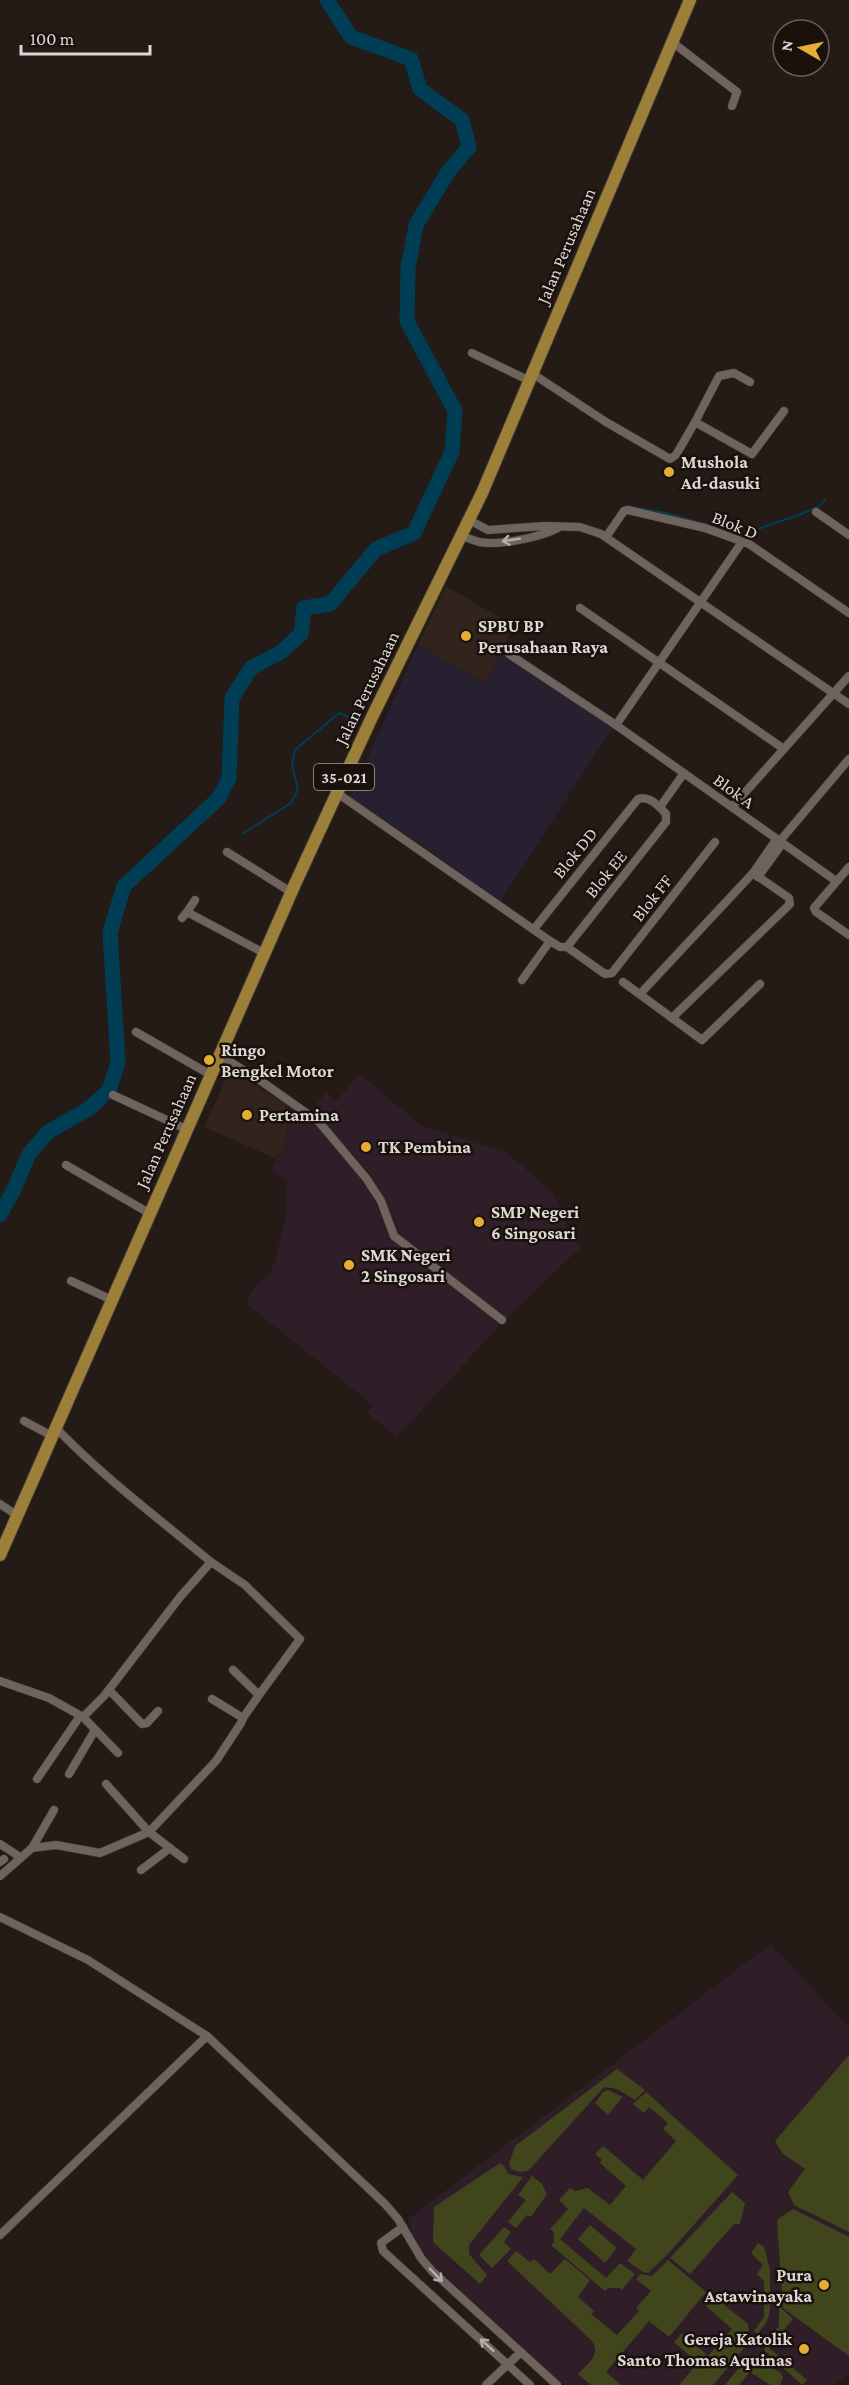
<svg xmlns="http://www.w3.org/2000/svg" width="849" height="2385" font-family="'Crimson Pro',serif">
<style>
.built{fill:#32241d}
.industrial{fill:#272030}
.education{fill:#2f1e27}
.green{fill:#41451c}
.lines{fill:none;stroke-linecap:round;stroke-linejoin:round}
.stream{stroke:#003e56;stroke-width:2}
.river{stroke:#003e56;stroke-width:15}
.street-casing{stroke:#3f3835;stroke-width:9}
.primary-casing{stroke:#3f3835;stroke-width:14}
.street{stroke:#6e635d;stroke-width:8}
.primary{stroke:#9c7f38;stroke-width:12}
.oneway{stroke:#b6aeaa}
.poi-dot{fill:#e4ad35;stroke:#1a110d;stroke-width:2}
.labels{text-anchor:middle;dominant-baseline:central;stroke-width:5;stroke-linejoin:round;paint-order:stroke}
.shield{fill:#1a110d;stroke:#a29c98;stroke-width:1.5}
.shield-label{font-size:16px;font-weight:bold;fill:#ddd7d4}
.street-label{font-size:18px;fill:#ddd7d4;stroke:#1a110d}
.poi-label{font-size:18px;font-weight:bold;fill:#ddd7d4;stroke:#1a110d;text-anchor:start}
</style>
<rect width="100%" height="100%" fill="#241b16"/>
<g class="built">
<polygon points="446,586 514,626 485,684 418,645"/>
<polygon points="230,1070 284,1103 288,1139 277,1159 204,1127"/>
</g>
<polygon class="industrial" points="418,645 485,684 501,653 613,727 500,901 414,840 350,798"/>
<g class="education">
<polygon points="360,1074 420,1125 507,1153 553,1193 564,1214 566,1229 581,1247 506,1319 404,1239 397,1231 381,1194 369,1173 313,1109 326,1092 335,1102"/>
<polygon points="284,1103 308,1118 326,1134 370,1190 382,1216 388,1234 398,1245 501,1324 397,1437 367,1412 373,1405 246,1303 254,1288 270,1273 276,1258 287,1211 287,1180 271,1170 288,1139"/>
<polygon points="771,1944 849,2028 849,2373 835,2385 564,2385 428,2261 420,2249 407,2220"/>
</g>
<g class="green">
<polygon points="849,2055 849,2232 794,2205 788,2192 805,2169 782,2153 775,2141"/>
<polygon points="617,2069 645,2090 635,2100 617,2089 604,2087 528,2171 520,2172 511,2169 509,2164 515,2146"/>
<polygon points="608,2090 623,2097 608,2115 595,2103 603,2092"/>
<polygon points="646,2092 738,2175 667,2255 648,2273 643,2272 627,2261 636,2249 584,2208 560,2239 606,2278 620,2263 635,2274 622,2290 619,2288 608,2288 605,2291 551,2245 554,2242 554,2232 550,2229 568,2209 559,2200 570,2188 575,2191 588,2188 610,2205 626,2186 600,2163 602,2160 595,2154 603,2146 643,2180 676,2141 663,2129 668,2123 649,2107 644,2113 633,2104"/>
<polygon points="500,2163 504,2166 508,2174 523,2177 469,2245 469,2254 487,2275 480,2284 433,2242 434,2207"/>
<polygon points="532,2176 542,2184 547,2194 531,2217 527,2215 516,2228 508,2222 526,2200 518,2195"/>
<polygon points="732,2192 745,2203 740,2224 734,2224 690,2274 670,2258"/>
<polygon points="793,2209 849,2237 849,2356 783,2308 777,2220"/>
<polygon points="590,2225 617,2248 605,2263 578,2239"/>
<polygon points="504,2227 511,2232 504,2242 511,2249 492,2268 479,2255"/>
<polygon points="758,2243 764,2247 770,2270 770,2311 767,2321 758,2334 754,2331 764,2317 764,2281 757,2274 763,2265 751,2253"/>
<path d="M516 2251 530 2262 534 2259 550 2274 565 2259 590 2280 578 2297 594 2311 591 2314 617 2335 639 2311 636 2308 651 2291 636 2279 640 2274 652 2276 668 2260 706 2292 669 2337 649 2321 606 2372 621 2385H591L578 2374C587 2364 602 2355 592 2341L507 2261Z"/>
<polygon points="714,2297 748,2324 750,2341 713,2385 679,2385 698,2363 674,2342 682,2333 708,2356 732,2329 706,2306"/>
<polygon points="779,2306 793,2319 769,2348 807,2380 802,2385 765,2351 764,2345 779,2326"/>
<polygon points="749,2355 780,2372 783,2377 780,2385 770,2385 750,2372 739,2385 725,2385"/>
</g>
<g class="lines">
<g class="stream">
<polyline points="625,506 666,513 741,535 801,514 819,506 825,500"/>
<polyline points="242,834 291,803 298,789 292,765 295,750 339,713 359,721"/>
</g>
<polyline class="river" points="0,1215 14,1189 29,1154 48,1132 90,1108 109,1090 118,1063 110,932 124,886 219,798 229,778 232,698 251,668 281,652 301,634 304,608 330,604 376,549 414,533 452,452 455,411 407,321 408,268 416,225 448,172 469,147 462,120 420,89 411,59 351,37 327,0"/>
<defs>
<g id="street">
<polyline points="672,42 737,92 732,106"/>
<polyline points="472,353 530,381"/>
<polyline points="533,374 606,422 670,459 676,455 695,422 752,454 784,411"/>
<polyline points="695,422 719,376 734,373 750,382"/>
<polyline points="816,512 849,535"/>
<polyline points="469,520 488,530 545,526 580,527 601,534 849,704"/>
<path d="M461 536C467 538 473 540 479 542 499 546 541 537 558 528"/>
<polyline points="606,537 624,511 628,510 705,528 749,544 849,613"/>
<polyline points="580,608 784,749"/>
<polyline points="509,654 616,725 836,881"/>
<polyline points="616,725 742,542"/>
<polyline points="337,793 550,941 560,947 567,947 605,974 612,973 715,842"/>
<polyline points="660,807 684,773"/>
<polyline points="732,807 849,676"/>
<polyline points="779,842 849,759"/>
<polyline points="227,852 291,892"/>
<polyline points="849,867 814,908 816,912 849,935"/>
<polyline points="758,877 782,844"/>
<polyline points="187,912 195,900"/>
<polyline points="182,918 187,912 264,953"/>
<path d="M534 929 638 799C649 795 659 806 666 814V822L567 947"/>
<polyline points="522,980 550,941"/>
<polyline points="623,982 702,1040 760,984"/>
<polyline points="640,994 753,873 776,840"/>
<polyline points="672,1018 790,904 789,898 753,873"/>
<polyline points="136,1032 211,1075"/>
<polyline points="219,1055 261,1081 319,1122 366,1178 381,1201 394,1236 502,1320"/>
<polyline points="113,1095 186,1129"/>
<polyline points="66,1165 149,1213"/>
<polyline points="71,1281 112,1300"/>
<polyline points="24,1421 52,1436"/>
<path d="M55 1427C103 1477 158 1518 211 1562"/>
<polyline points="0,1504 18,1516"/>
<polyline points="0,1681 49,1698 83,1717"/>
<polyline points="109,1690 142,1724 147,1723 158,1711"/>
<polyline points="243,1718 259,1695"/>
<polyline points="118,1753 83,1717 104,1696 180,1597 211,1562 245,1585 300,1639 259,1695 233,1670"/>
<polyline points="69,1774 95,1730"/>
<polyline points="37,1779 80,1716"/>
<polyline points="106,1784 149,1832 184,1859"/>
<polyline points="0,1844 20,1857"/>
<polyline points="32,1848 54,1810"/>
<polyline points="0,1862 4,1859"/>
<polyline points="141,1870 170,1848"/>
<polyline points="0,1876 32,1848 56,1845 100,1853 149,1832 216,1761 241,1723 243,1718 212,1699"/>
<polyline points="0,1917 88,1960 207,2036 385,2204 398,2219 421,2258 432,2271 557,2385"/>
<polyline points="403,2227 381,2243 383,2251 530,2385"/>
<polyline points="0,2235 207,2036"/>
<polyline points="486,2385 521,2352"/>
</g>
<polyline id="primary" points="0,1555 295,884 372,717 482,493 690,0"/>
</defs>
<use href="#street" class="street-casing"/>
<use href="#primary" class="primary-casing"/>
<use href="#street" class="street"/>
<use href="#primary" class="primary"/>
</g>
<defs><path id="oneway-shaft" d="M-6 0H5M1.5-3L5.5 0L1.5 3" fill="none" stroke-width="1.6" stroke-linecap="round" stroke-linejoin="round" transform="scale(1.5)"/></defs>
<g class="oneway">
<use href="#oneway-shaft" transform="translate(511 540) rotate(171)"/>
<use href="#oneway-shaft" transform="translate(436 2275) rotate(46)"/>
<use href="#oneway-shaft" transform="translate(487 2345) rotate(-138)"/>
</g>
<g class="poi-dot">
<circle cx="669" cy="472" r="6"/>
<circle cx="466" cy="636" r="6"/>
<circle cx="209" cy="1060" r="6"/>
<circle cx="247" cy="1115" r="6"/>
<circle cx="366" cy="1147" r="6"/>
<circle cx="479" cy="1222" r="6"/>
<circle cx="349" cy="1265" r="6"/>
<circle cx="824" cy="2285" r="6"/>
<circle cx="804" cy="2349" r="6"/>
</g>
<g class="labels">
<rect class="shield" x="314" y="764" width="60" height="26" rx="4.5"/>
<g class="shield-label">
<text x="344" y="777">35-021</text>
</g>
<g class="street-label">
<text transform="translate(566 246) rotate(-67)">Jalan Perusahaan</text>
<text transform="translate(735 525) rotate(22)">Blok D</text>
<text transform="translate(367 688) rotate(-64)">Jalan Perusahaan</text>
<text transform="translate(734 791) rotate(36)">Blok A</text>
<text transform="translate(575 853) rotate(-51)">Blok DD</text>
<text transform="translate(606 874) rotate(-51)">Blok EE</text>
<text transform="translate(652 898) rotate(-52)">Blok FF</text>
<text transform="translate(166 1131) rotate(-66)">Jalan Perusahaan</text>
</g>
<g class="poi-label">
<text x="681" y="462">Mushola<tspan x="681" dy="21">Ad-dasuki</tspan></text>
<text x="478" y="626">SPBU BP<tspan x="478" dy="21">Perusahaan Raya</tspan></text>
<text x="221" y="1050">Ringo<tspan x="221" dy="21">Bengkel Motor</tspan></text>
<text x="259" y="1115">Pertamina</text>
<text x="378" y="1147">TK Pembina</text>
<text x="491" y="1212">SMP Negeri<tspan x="491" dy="21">6 Singosari</tspan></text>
<text x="361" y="1255">SMK Negeri<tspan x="361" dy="21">2 Singosari</tspan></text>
<text x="812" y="2275" text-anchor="end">Pura<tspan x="812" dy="21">Astawinayaka</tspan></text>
<text x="792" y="2339" text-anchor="end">Gereja Katolik<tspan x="792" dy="21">Santo Thomas Aquinas</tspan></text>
</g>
</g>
<g transform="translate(801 48) rotate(279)"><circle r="28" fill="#1a110d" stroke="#68605d" stroke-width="1.5"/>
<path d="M0-4.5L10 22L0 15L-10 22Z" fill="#e4ad35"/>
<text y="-9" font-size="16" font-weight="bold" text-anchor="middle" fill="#ddd7d4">N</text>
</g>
<path d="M21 45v9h129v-9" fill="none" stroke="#ddd7d4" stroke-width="3"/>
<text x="30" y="45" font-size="18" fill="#ddd7d4" stroke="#1a110d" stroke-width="4.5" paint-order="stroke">100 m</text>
</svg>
